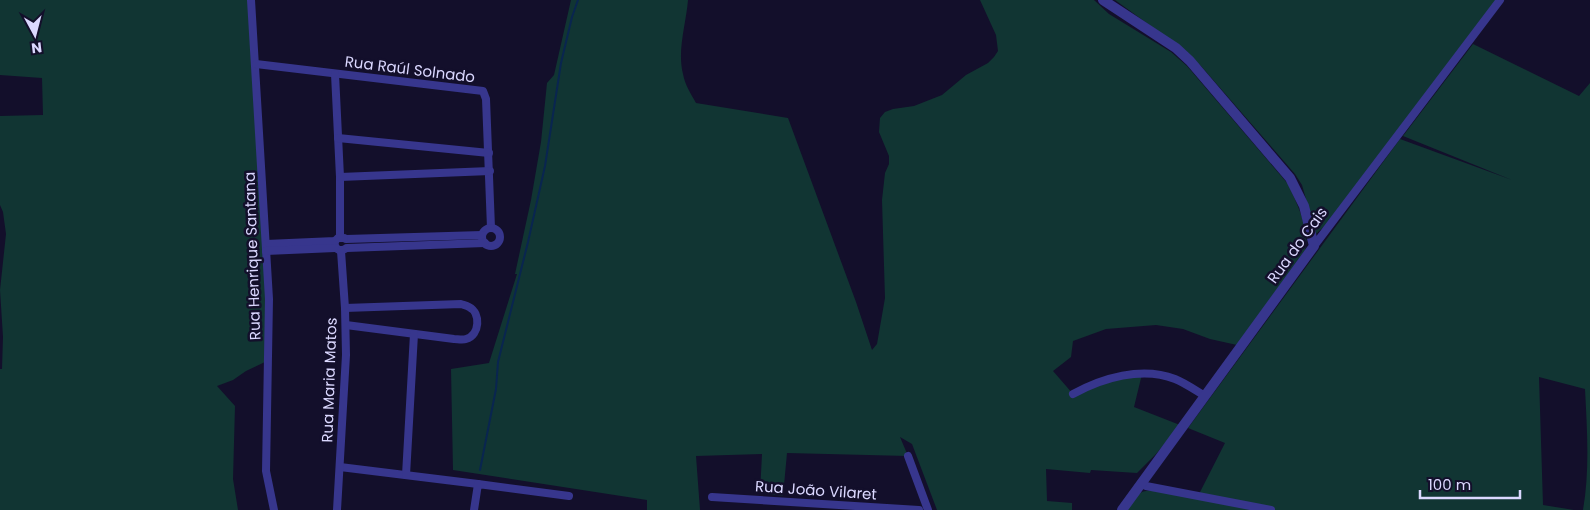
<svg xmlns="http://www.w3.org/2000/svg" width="1590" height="510" font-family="Poppins,sans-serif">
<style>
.green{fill:#113533}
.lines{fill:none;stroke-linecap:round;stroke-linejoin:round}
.stream{stroke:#092550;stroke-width:2}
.minor{stroke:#37368d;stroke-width:8}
.tertiary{stroke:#37368d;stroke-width:10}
.labels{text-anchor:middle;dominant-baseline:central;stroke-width:5;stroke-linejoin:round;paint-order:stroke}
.street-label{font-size:15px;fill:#dbd8ff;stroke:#130f2b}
</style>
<rect width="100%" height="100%" fill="#130f2b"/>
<g class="green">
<polygon points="0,0 251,0 269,360 246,371 233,380 217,386 235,406 233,479 238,510 0,510 0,369 2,369 3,337 0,290 6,234 3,212 0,205 0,116 43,115 42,78 0,75"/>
<path d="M571 0H688C686 24 677 51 683 74 685 85 691 94 696 103L788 118 856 302 872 350 877 344 885 298 882 200 885 173 889 164V156L879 132 880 118 885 112 893 109 914 106 942 95 966 75 988 63 994 57 998 51 996 35 980 0H1094L1109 14 1171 52 1187 66 1288 184C1296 201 1311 232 1305 250L1237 345 1210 339 1183 329 1156 325 1106 329 1073 341 1071 357 1053 371 1073 394 1089 386 1142 374 1134 407 1180 425 1156 454 1137 473 1091 470 1090 473 1046 469 1047 501 1072 503V510H937L912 444 900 437 908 456 787 453 783 496 760 493 762 454 696 456 700 510H647V500L453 470 451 369 489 363 517 274H515L531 200 541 142 547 83 554 75Z"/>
<polygon points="1115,0 1502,0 1330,221 1316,234 1302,185 1295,174 1201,66 1155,29"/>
<path d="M1473 44 1579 96 1590 83V510H1583C1590 470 1587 429 1585 389L1539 377 1543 505 1574 510H1126C1131 504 1135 496 1142 492 1154 487 1185 494 1198 496L1225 443 1188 428 1400 139 1512 180 1403 136Z"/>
</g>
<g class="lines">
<polyline class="stream" points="480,470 496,389 498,362 528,242 545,166 561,63 572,17 578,0"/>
<g class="minor">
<polyline points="251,0 269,299 266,471 274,510"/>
<polyline points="256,64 483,91 486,99 491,228"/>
<polyline points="335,74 340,177 340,237"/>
<polyline points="338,138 489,153"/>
<polyline points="340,177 490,171"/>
<circle cx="491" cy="237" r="9"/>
<polyline points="346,239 482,235"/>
<path d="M335 241C333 248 339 252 345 249"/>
<polyline points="266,244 335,241 338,238 344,238"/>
<polyline points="1314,246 1500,0"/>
<polyline points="347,248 485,243"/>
<polyline points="266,251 335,248"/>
<path d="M345 308 461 304C463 305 466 305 469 307 481 313 480 335 466 339 463 340 457 339 454 339L346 325"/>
<path d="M1073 394C1102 378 1142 366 1175 379 1185 383 1195 390 1205 396"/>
<polyline points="908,456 928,510"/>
<polyline points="340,467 478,484"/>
<polyline points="406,475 414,334"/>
<polyline points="1141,483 1146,486 1271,510"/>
<polyline points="712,497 919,510"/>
<polyline points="337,510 346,355 345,308 341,251"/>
<polyline points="474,510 478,484 569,496"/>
</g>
<polyline class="tertiary" points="1103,0 1176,48 1190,61 1290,178 1304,206 1314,246 1122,510"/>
</g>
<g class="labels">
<g class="street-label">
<text transform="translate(410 69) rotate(7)">Rua Raúl Solnado</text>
<text transform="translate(1297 245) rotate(-54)">Rua do Cais</text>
<text transform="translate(252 256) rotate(-92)">Rua Henrique Santana</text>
<text transform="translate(329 380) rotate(-88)">Rua Maria Matos</text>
<text transform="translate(816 490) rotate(4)">Rua João Vilaret</text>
</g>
</g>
<g transform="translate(35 35) rotate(173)" stroke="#130f2b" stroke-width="4" paint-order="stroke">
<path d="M0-4L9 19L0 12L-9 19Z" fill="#dbd8ff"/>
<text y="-8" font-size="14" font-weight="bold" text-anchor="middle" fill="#dbd8ff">N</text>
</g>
<path d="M1420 490v8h100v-8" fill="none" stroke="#dbd8ff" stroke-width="2.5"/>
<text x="1428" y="490" font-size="15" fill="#dbd8ff" stroke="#130f2b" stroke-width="4" paint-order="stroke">100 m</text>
</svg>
